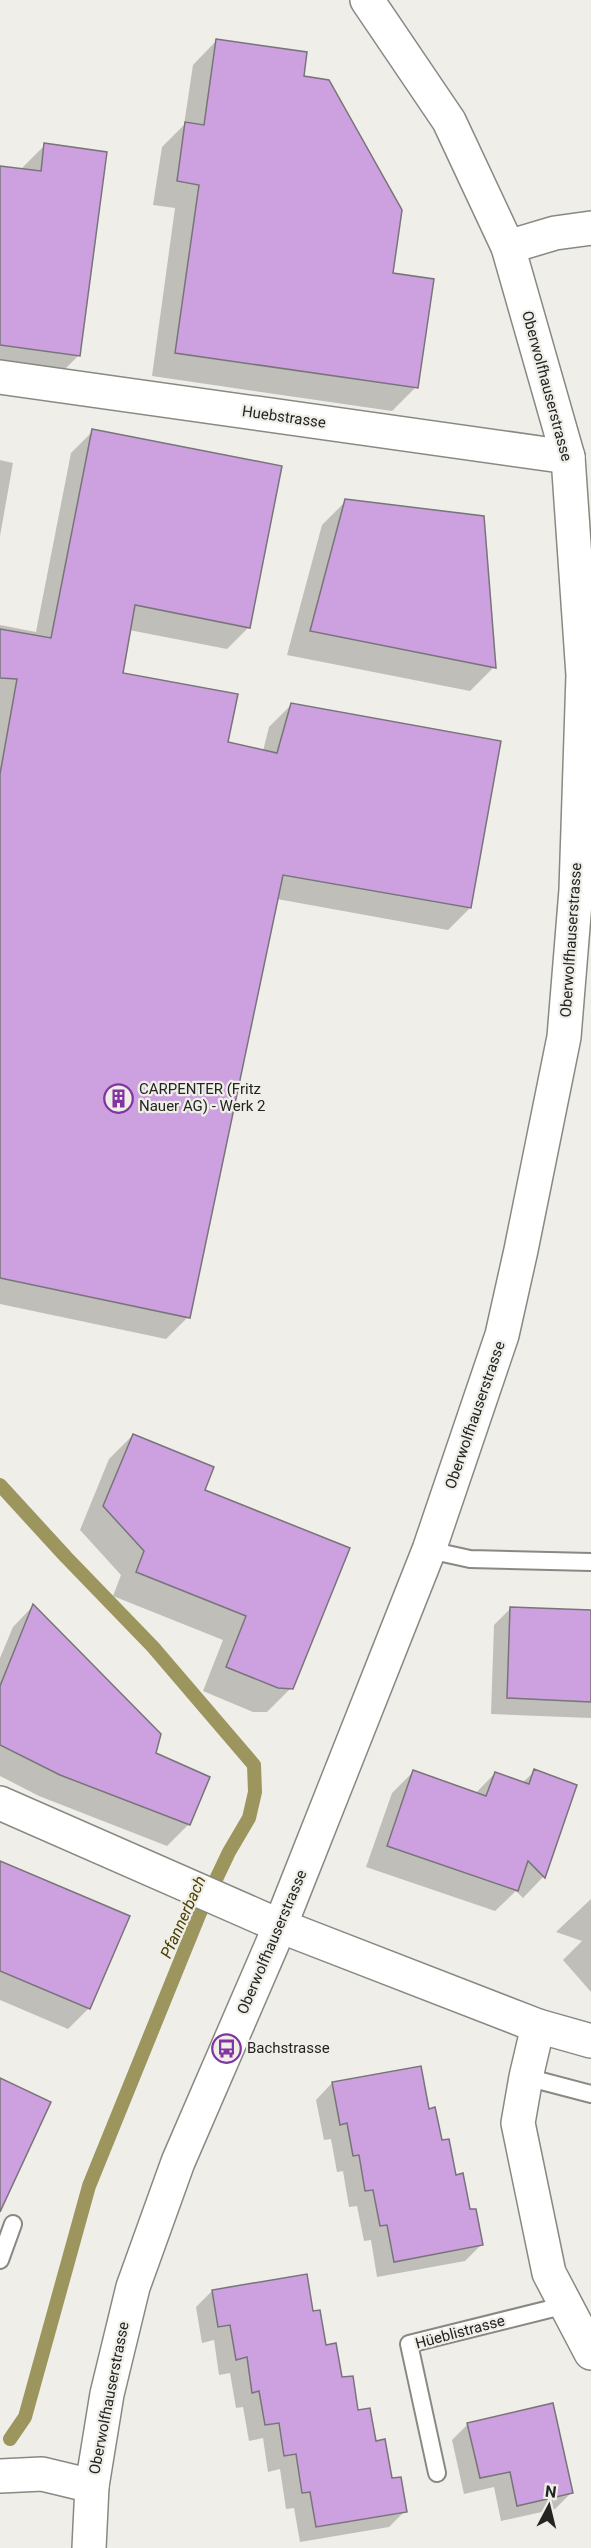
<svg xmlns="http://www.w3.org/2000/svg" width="591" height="2548" font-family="Roboto,sans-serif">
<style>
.shadow{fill:#0003}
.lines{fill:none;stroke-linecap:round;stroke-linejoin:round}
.stream{stroke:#9c955e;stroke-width:14}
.building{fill:#cda1e0;stroke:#787479;stroke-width:1.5}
.lane-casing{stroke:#898983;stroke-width:20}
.street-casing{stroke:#898983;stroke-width:36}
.lane{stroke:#fff;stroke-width:16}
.street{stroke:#fff;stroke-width:33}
.labels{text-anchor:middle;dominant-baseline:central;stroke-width:4.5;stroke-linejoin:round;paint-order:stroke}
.street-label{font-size:15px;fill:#242422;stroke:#efeee8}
.poi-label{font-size:15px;fill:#242422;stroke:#efeee8;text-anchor:start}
.water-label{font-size:16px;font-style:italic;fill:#4a4200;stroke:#efeee8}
</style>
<rect width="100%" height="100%" fill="#efeee8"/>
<g class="shadow">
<polygon points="217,40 302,77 391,274 416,387 392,411 152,376 175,208 153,205 162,147 184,125 193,65"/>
<polygon points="45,145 79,355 55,379 0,372 0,167 21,169"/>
<polygon points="93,431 249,627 227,649 129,630 121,674 226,743 263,751 269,727 291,705 470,908 448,930 277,899 188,1317 166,1339 0,1304 0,625 36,632 71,453"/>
<polygon points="0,460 13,463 0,536"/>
<polygon points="346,501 494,667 470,691 287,655 322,525"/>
<polygon points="133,1435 203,1490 291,1688 267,1712 253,1712 203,1691 223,1640 113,1596 121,1575 80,1530 109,1459"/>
<polygon points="33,1606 155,1754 208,1778 189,1824 167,1846 39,1796 0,1776 0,1658 13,1627"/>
<polygon points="511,1608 591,1611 591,1718 491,1714 494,1625"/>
<polygon points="535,1771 575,1786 543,1877 523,1898 516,1891 495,1911 366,1867 392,1793 413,1772 475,1794 495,1773 522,1783"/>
<polygon points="0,1863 89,2008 68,2029 0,2000"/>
<polygon points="591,1899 591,1992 563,1960 582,1941 556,1932"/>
<polygon points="332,2083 428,2111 481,2245 465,2261 377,2277 371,2240 364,2241 357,2206 349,2207 343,2171 337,2172 331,2139 324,2140 316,2100"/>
<polygon points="212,2291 311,2313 325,2346 374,2442 405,2511 389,2527 300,2542 294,2508 286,2509 280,2469 268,2472 263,2438 249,2441 243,2407 236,2408 230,2373 219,2375 214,2340 202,2343 196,2307"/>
<polygon points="468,2424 571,2493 555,2509 501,2521 494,2487 464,2494 452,2440"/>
</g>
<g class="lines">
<polyline class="stream" points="0,1485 66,1557 153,1647 254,1765 255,1792 249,1818 229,1852 199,1915 89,2186 25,2417 10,2439"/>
</g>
<g class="building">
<polygon points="216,39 307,52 304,76 329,80 402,210 393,273 434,279 418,388 175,353 199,185 177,181 185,122 204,125"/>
<polygon points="44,143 107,152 80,356 0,345 0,166 41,171"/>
<polygon points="92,429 282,466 250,628 135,605 123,673 238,694 228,742 277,753 291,703 501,741 471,908 283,875 190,1318 0,1278 0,774 17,679 0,678 0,629 51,638"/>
<polygon points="345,499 484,516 496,668 310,631"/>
<polygon points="133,1434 214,1467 205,1490 350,1548 293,1689 278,1688 226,1667 246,1616 136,1572 144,1551 103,1506"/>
<polygon points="33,1604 161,1734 156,1753 210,1777 190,1825 60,1775 0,1745 0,1686"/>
<polygon points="510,1607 591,1610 591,1702 507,1698"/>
<polygon points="534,1769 577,1785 545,1878 528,1861 518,1891 387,1846 413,1770 486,1796 495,1772 529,1784"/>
<polygon points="0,1861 130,1916 90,2009 0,1971"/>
<polygon points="421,2066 429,2109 435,2107 442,2140 449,2139 456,2175 463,2173 470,2209 476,2209 483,2245 394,2262 387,2225 380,2226 373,2190 365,2191 359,2155 353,2156 347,2123 340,2125 332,2082"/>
<polygon points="0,2078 51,2102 0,2212"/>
<polygon points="307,2274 313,2311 320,2310 326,2345 336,2343 342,2377 353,2376 358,2410 370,2408 376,2441 385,2439 392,2478 401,2477 407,2512 316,2527 310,2492 302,2493 296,2454 284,2456 279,2423 265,2425 259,2391 252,2393 247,2357 236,2360 230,2325 218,2327 212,2290"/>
<polygon points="553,2403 573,2493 517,2506 510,2472 480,2478 467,2423"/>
</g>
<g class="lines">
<defs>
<g id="lane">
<polyline points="429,1550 470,1559 591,1562"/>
<polyline points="526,2077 591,2094"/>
<polyline points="0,2260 13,2224"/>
<polyline points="437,2473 409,2344 566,2305"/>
</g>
<g id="street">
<polyline points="508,247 555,233 591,228"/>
<polyline points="0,377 568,457"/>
<polyline points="0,1803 280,1926 538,2026 591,2041"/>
<polyline points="538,2026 526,2077 518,2123 549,2273 591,2353"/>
<polyline points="0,2476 42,2474 92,2486"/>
<polyline points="89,2548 92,2486 107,2394 133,2287 178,2162 280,1926 429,1550 502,1335 521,1250 564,1037 576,890 583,675 568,457 508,247 449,121 367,0"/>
</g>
</defs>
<use href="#lane" class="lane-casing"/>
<use href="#street" class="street-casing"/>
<use href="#lane" class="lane"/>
<use href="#street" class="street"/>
</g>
<defs>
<symbol id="building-ring" viewBox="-11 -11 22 22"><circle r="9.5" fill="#efeee8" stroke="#8433a2" stroke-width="1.5"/><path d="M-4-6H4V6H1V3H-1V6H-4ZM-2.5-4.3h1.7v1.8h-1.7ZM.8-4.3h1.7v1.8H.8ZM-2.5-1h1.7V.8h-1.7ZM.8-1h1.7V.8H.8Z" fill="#8433a2"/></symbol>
<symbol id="bus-ring" viewBox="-11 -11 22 22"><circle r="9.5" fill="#efeee8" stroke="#8433a2" stroke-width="1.5"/><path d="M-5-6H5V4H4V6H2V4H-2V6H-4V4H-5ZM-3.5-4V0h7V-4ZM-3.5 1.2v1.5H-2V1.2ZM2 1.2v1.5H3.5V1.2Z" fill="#8433a2"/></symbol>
</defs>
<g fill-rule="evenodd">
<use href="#building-ring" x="102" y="1082" width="33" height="33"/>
<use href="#bus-ring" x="210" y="2032" width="33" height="33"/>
</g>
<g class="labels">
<g class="street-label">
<text transform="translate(547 386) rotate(75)">Oberwolfhauserstrasse</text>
<text transform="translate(284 417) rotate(8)">Huebstrasse</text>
<text transform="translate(571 940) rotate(-86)">Oberwolfhauserstrasse</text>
<text transform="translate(475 1415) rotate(-71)">Oberwolfhauserstrasse</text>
<text transform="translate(272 1942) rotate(-67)">Oberwolfhauserstrasse</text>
<text transform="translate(460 2332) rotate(-15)">Hüeblistrasse</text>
<text transform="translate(109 2398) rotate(-79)">Oberwolfhauserstrasse</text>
</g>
<g class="poi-label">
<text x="139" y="1089">CARPENTER (Fritz<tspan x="139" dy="17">Nauer AG) - Werk 2</tspan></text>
<text x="247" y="2048">Bachstrasse</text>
</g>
<g class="water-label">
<text transform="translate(183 1917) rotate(-66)">Pfannerbach</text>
</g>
</g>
<g transform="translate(549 2506) rotate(7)" stroke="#efeee8" stroke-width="4.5" paint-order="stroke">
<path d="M0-4.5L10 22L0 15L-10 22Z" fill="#242422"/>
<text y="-9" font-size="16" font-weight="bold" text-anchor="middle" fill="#242422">N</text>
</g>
</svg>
